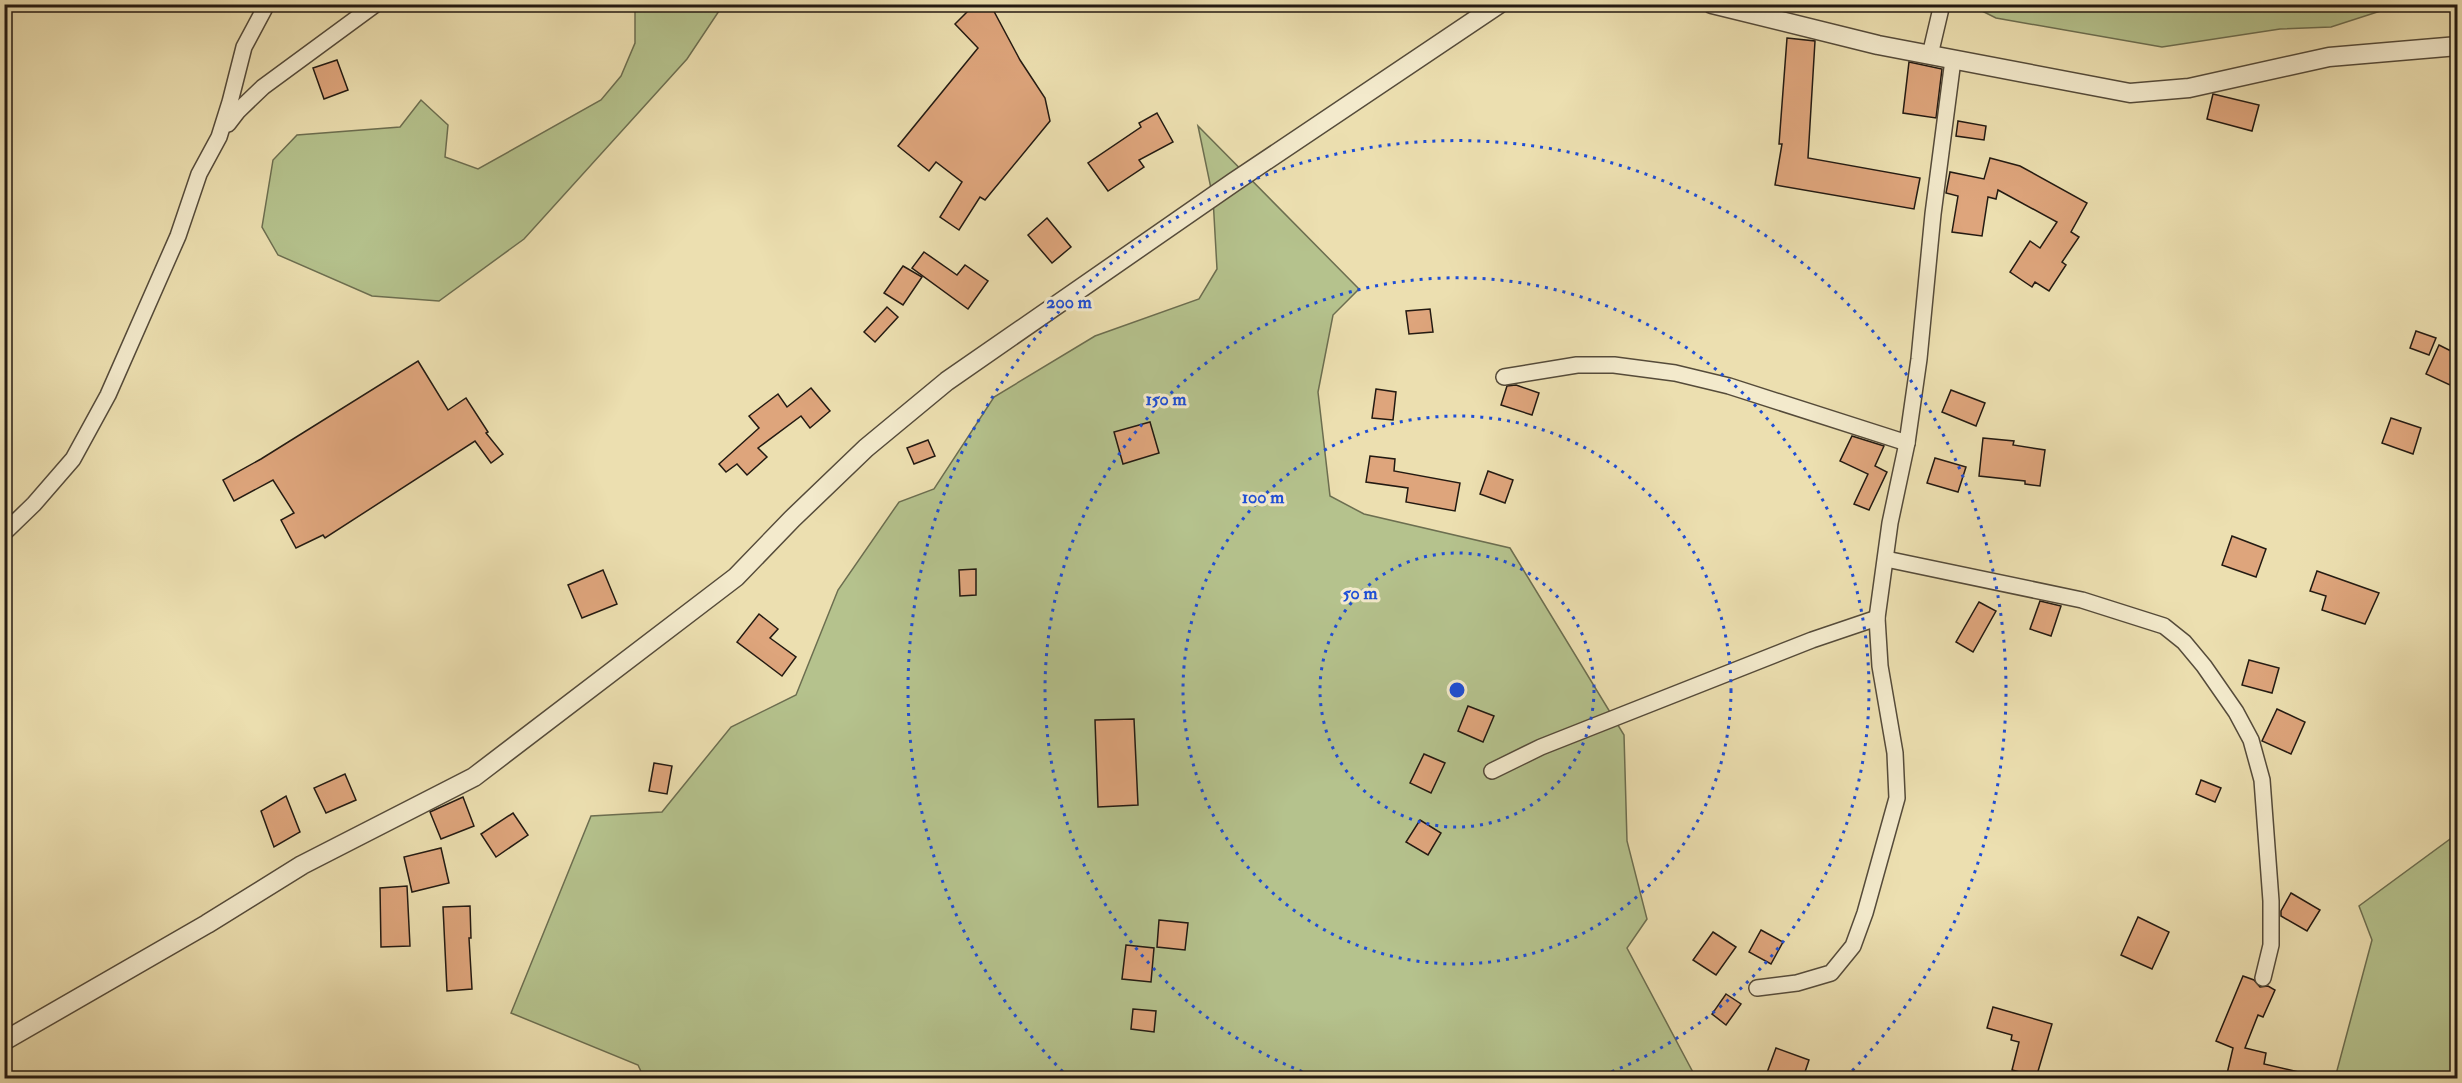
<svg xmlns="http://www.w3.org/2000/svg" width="2462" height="1083" font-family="'IM FELL Double Pica',serif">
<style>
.green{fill:#b5c28d;stroke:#6c6e50;stroke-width:1.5}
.building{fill:#dea57c;stroke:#231a12;stroke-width:1.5}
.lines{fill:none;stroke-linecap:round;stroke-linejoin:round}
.minor-casing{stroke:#554b3a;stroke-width:18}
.tertiary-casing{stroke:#554b3a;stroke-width:21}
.minor{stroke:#f3eacc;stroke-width:15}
.tertiary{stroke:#f3eacc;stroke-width:18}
.ring{fill:none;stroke:#1d4ed8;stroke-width:3;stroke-dasharray:3 6}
.centre{fill:#1d4ed8;stroke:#f3eacc;stroke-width:3}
.ring-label{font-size:18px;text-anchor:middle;font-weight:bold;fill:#1d4ed8;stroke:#f3eacc;stroke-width:6;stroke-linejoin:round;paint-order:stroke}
</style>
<rect width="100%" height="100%" fill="#ecdfb0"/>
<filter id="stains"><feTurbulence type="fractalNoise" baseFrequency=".00333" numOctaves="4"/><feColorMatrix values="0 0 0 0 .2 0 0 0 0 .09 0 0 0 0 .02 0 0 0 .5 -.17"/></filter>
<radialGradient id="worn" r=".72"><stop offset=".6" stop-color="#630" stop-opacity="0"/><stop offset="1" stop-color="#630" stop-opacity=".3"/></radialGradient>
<g class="green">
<polygon points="635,5 723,5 687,59 524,239 439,301 372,296 278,255 262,227 273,160 297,135 400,127 421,100 448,125 445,157 478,169 601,100 621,76 635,43"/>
<polygon points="1970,5 2399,5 2331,27 2280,29 2162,47 1996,18"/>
<polygon points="1198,126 1359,289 1333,315 1318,392 1330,496 1364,514 1510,548 1624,735 1627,841 1647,919 1627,948 1696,1078 644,1078 638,1065 511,1013 591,816 662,812 731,727 796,695 838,590 899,502 934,489 994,397 1095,336 1199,299 1217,269 1213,198"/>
<polygon points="2457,834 2457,1078 2335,1078 2372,940 2359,906"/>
</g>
<g class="building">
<polygon points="975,4 990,4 1020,60 1045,98 1050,121 985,200 980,197 959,230 940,217 962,182 936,162 929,171 898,146 978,48 955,24"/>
<polygon points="1787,38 1815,41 1808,158 1920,178 1914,209 1775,185 1782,144 1779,144"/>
<polygon points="337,60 348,90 324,99 313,68"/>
<polygon points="1909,62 1942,69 1936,118 1903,113"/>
<polygon points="2213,94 2259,105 2252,131 2207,119"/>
<polygon points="1157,113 1173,142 1139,160 1144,167 1108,191 1088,163 1141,127 1139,123"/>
<polygon points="1958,121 1986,126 1984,140 1956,136"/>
<polygon points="1990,158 2020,166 2087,203 2071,232 2079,237 2062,262 2066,265 2049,291 2035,282 2032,287 2010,272 2030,241 2040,248 2057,222 1998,190 1996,199 1988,197 1982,236 1952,232 1958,196 1946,193 1950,172 1984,179"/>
<polygon points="1047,218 1071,247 1052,263 1028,235"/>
<polygon points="924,252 957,275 965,265 988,281 968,309 912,268"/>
<polygon points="903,266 922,277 903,305 884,293"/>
<polygon points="887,307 898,317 875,342 864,332"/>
<polygon points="1430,309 1433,332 1409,334 1406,311"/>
<polygon points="2416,331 2436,338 2429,355 2410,348"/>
<polygon points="2439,345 2457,354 2457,368 2450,385 2426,374"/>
<polygon points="418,361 448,410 466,398 488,432 486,433 503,454 491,463 475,441 325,538 323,535 296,548 281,520 294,513 273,480 234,501 223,480 261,459"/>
<polygon points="1516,385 1539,393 1532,415 1501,405 1507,386"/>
<polygon points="811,388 830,411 810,428 801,416 758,448 767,457 747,475 737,464 726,472 719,464 759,428 749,416 778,394 787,407"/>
<polygon points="1376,389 1396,392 1393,420 1372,418"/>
<polygon points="1951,390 1985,403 1976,426 1942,412"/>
<polygon points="2391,418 2421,428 2413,454 2382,443"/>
<polygon points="1150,422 1159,453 1123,464 1114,432"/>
<polygon points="1852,436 1884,446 1875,466 1887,472 1869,510 1854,504 1868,474 1840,461"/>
<polygon points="1983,438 2014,441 2013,445 2045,450 2040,486 2025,484 2025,481 1979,476"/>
<polygon points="928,440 935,456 914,464 907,448"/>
<polygon points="1370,456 1395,459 1394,471 1460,483 1455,511 1406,502 1408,488 1366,482"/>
<polygon points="1935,458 1966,467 1958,492 1927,483"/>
<polygon points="1488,471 1513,480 1505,503 1480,494"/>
<polygon points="2232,536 2266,549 2256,577 2222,565"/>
<polygon points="976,569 976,595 960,596 959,570"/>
<polygon points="603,570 617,604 582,618 568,585"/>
<polygon points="2317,571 2379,593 2365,624 2322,610 2326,596 2310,591"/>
<polygon points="2040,601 2061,606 2051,636 2030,629"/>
<polygon points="1979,602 1996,611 1973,652 1956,642"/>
<polygon points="759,614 778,629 770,638 796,657 782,676 737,642"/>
<polygon points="2249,660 2279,668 2272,693 2242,685"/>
<polygon points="1468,706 1494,716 1483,742 1458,731"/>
<polygon points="2277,709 2305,722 2291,754 2262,741"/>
<polygon points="1134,719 1138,805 1098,807 1095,720"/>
<polygon points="1424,754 1445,763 1431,793 1410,783"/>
<polygon points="654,763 672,766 667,794 649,791"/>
<polygon points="345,774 356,800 326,813 314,788"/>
<polygon points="2201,780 2221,788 2215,802 2196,794"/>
<polygon points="286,796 300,832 274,847 261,811"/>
<polygon points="463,797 474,826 441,839 430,812"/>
<polygon points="513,813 528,835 496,857 481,834"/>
<polygon points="1420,820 1441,833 1428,855 1406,842"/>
<polygon points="441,848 449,883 412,892 404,857"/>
<polygon points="407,886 410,946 381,947 380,888"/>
<polygon points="2291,893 2320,910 2307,931 2281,916 2281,911"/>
<polygon points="470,906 471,938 469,938 472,989 447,991 443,907"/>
<polygon points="2138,917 2169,932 2152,969 2121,955"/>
<polygon points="1159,920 1188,923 1185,950 1157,947"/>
<polygon points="1761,930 1783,942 1771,964 1749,952"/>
<polygon points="1713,932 1736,947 1716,975 1693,960"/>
<polygon points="1126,945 1154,948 1151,982 1122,979"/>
<polygon points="2243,976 2254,980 2260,987 2268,986 2275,990 2263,1017 2258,1015 2245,1048 2266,1053 2264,1064 2299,1072 2299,1078 2226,1078 2233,1048 2216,1041"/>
<polygon points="1726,994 1741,1004 1726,1025 1712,1014"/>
<polygon points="1993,1007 2052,1024 2036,1078 2018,1078 2020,1072 2012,1070 2019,1042 2011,1040 2012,1035 1987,1028"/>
<polygon points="1133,1009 1156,1011 1154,1032 1131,1029"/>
<polygon points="1776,1048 1809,1060 1803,1078 1765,1078"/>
</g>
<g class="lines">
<defs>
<g id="minor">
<polyline points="1930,55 1942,4"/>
<polyline points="228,124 238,111 263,87 376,4"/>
<polyline points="1504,377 1577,365 1614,365 1675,373 1729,386 1907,443"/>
<polyline points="4,533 34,504 73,459 108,395 178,236 199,174 219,137 230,102 244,47 267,4"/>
<polyline points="1886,559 2082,600 2164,626 2184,642 2204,666 2236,712 2251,740 2262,780 2271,901 2271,945 2263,978"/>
<polyline points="1492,771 1541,747 1812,640 1877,618"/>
<polyline points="1757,988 1797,983 1831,973 1853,946 1865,913 1897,798 1895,753 1880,666 1877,618 1890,523 1907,443 1919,359 1933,214 1953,60"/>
</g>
<g id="tertiary">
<polyline points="1712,4 1878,45 2130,93 2189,88 2329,57 2458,46"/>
<polyline points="4,1041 207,924 302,865 474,777 736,577 792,519 866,448 947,381 1234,182 1499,4"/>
</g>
</defs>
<use href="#minor" class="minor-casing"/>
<use href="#tertiary" class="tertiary-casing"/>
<use href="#minor" class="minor"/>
<use href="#tertiary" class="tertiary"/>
</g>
<g class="ring">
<circle cx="1457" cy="690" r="137"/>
<circle cx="1457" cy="690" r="274"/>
<path d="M1319 1078A412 412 0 1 1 1595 1078"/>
<path d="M1069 1078A549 549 0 1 1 1845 1078"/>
</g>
<circle cx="1457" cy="690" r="9" class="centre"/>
<g class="ring-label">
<text x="1069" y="308">200 m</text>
<text x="1166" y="405">150 m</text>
<text x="1263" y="503">100 m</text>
<text x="1360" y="599">50 m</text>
</g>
<rect width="2462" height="1083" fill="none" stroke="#ecdfb0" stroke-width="24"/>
<rect x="6" y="6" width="2450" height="1071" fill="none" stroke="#231a12" stroke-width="3"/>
<rect x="12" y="12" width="2438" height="1059" fill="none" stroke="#231a12" stroke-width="1.5"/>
<rect width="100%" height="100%" filter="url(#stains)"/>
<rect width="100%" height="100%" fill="url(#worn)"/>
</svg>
